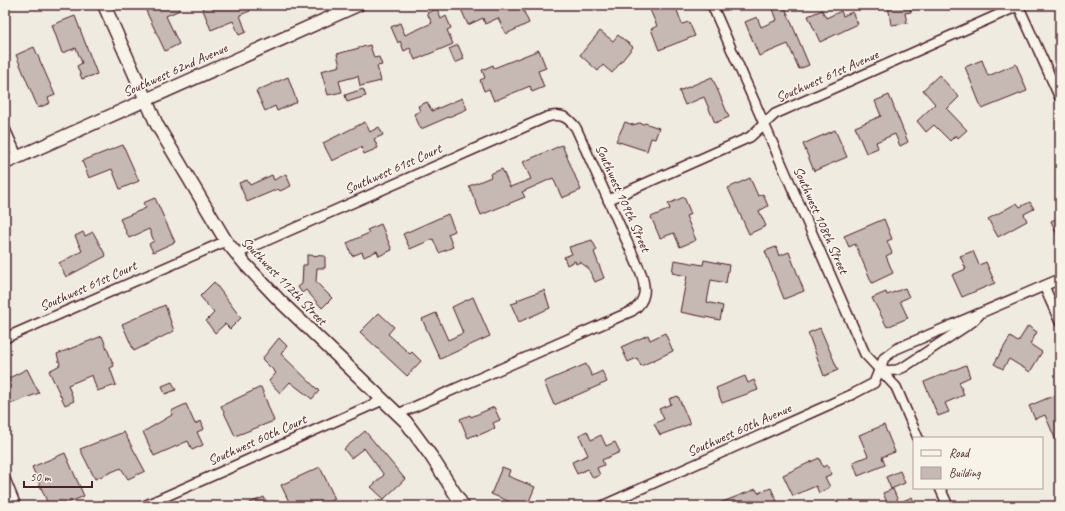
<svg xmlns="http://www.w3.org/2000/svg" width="1065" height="511" font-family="Caveat,sans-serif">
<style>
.building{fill:#c6b8b3;stroke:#4a1f2b}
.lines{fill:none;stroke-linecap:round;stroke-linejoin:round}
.street-casing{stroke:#4a1f2b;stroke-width:12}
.secondary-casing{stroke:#4a1f2b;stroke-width:15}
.street{stroke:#f7f3e8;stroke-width:9}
.secondary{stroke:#f7f3e8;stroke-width:12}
.labels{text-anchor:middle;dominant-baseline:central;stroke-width:3.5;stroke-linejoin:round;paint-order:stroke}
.street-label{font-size:14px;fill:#4a1f2b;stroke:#f7f3e8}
</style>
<rect width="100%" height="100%" fill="#f0ebe0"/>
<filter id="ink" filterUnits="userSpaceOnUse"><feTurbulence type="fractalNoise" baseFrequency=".025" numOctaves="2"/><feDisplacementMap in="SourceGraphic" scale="8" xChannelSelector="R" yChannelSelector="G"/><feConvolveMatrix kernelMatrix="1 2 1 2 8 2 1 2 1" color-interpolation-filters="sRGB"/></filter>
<g filter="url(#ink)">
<g class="building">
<polygon points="159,5 177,5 180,10 166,16 179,44 165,51 146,11"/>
<polygon points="201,5 248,5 250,11 240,15 246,32 239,35 233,21 211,30"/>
<polygon points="470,5 521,5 529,23 506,34 498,18 485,24 483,18 468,25 461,9"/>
<polygon points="648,5 675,5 682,24 689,22 695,36 659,50 651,29 657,26"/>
<polygon points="784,5 809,65 799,69 788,44 759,56 745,22 757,17 761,27 777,20 773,9"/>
<polygon points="888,5 910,5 911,12 905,13 907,23 891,25"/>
<polygon points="437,9 441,19 446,16 451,28 447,30 453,44 415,60 410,48 404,51 400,41 398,43 391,27 400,23 405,35 432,23 427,13"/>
<polygon points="822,10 826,18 841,11 843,16 852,12 858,24 820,42 808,16"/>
<polygon points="75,16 97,74 82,79 77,66 82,63 76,48 62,53 52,25"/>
<polygon points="600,31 613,41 618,35 633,47 612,73 603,65 598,71 580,55"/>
<polygon points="370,45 374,58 379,57 382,65 377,66 381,81 360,86 358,76 339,81 342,92 328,95 321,71 340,66 337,54"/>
<polygon points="458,45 464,59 455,63 449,49"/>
<polygon points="34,47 55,95 48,98 50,103 38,108 16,55"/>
<polygon points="539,50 546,68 538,71 544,87 532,92 530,86 494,101 489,89 484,91 480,80 485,78 482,70 493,65 494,68"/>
<polygon points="982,60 988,76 1016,64 1027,91 982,109 965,67"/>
<polygon points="939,75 959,97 947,109 967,130 958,138 956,135 950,141 934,125 926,132 917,121 935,104 923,90"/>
<polygon points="288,77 297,102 277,111 275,106 265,111 256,91"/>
<polygon points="712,77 729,117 715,123 704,97 685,105 679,91"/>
<polygon points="363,89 366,96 347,102 345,95"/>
<polygon points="889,95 908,142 900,146 895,134 876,142 878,148 866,153 855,127 881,116 875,101"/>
<polygon points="462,98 467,109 421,129 414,114 420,111 418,106 427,102 432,111"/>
<polygon points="365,122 370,132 379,127 383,135 374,139 378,148 364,154 361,147 332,161 323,143"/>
<polygon points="625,122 633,125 639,123 644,124 645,123 659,128 655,139 651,138 647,151 616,141"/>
<polygon points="835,130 847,157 814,171 803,144"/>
<polygon points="123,145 139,181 120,189 112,169 89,178 82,161"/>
<polygon points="562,145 581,190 562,198 553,178 522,192 525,197 481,215 469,186 491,177 490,174 502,169 510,187 531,179 523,162"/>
<polygon points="286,174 291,186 280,191 278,189 247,202 239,183 247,180 250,185 272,175 274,180"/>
<polygon points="750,178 758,196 763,194 768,206 759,211 766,226 749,234 728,188"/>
<polygon points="684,197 691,214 686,216 696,240 680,247 674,233 660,238 651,217 670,209 668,204"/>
<polygon points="155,198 175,242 153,252 149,244 154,241 149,229 129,238 120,219 146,208 143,203"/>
<polygon points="1030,202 1034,209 1024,214 1027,221 998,237 988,219 1017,203 1020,207"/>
<polygon points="448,214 455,231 448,234 453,247 439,253 433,239 410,249 403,234"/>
<polygon points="1060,217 1060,242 1051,221"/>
<polygon points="884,219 892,239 887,241 892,253 886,256 893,273 872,283 855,244 849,247 844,236"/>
<polygon points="381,224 392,250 379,256 377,251 364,257 362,252 352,256 347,243 369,233 367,230"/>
<polygon points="83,232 85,236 93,232 106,256 66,277 59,263 82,251 75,236"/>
<polygon points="592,240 597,250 594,252 604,278 595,282 588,268 580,262 576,264 575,261 567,265 564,257 572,254 569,247"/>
<polygon points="776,247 779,256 789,252 804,291 784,299 765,251"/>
<polygon points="973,251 979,265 986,262 995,283 962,297 952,275 966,269 960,256"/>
<polygon points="307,255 325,256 325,268 317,268 316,282 332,298 322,308 306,290 302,293 298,287 302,284 303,265 307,265"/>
<polygon points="674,260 703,265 704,260 729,265 726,283 711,280 707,302 723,306 720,320 680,312 687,276 672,273"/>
<polygon points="214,282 241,318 230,329 225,324 215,333 206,321 214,313 200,296"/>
<polygon points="905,288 909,297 900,301 908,318 887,327 872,298 886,292 887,295"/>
<polygon points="544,290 550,308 519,322 511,304 518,302 517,300"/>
<polygon points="473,297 490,336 440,359 422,319 436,313 448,340 463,333 452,307"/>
<polygon points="165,305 174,331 134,351 122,324"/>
<polygon points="379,313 394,327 388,334 410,354 412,352 421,361 407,376 360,332"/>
<polygon points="1028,326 1037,332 1030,344 1042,352 1030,372 1009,359 1003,369 994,364 1010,337 1018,342"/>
<polygon points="820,328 838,370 824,376 808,333"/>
<polygon points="665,333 673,351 641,366 637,358 628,362 621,347 648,335 650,340"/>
<polygon points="102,336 114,366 110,368 116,385 97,391 92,375 68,385 74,401 65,405 49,371 60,365 57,354"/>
<polygon points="279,338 287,346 281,354 319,391 312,399 290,382 280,393 269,381 276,373 262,359"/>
<polygon points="586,364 592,376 602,371 607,382 554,405 544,382"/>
<polygon points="966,365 970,377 959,382 964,395 945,403 949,412 938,416 924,382"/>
<polygon points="27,369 39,393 5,406 5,380"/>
<polygon points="745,376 748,383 754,380 758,390 722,403 716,388"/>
<polygon points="172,382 176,390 165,394 162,386"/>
<polygon points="261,387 274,421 235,436 221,406"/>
<polygon points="1055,395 1060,406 1060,450 1045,415 1035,419 1029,406"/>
<polygon points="678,396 690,424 660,435 654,424 664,419 659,409 671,404 669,399"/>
<polygon points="186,404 195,424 201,421 204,429 197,432 203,445 192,450 188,441 154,456 143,432 172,415 171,411"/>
<polygon points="494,407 500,420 493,423 495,428 477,436 477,434 468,438 460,419 470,415 471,417"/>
<polygon points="884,425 895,452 882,457 885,465 858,476 853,462 868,456 859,435"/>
<polygon points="365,431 405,479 384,499 371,487 384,475 364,448 351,458 344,449"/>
<polygon points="587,431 591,440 601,435 606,446 615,442 620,452 602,460 604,465 597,468 600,475 593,478 588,469 577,474 572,462 588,455 579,435"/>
<polygon points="124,432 145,471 128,479 121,468 95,479 80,449"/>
<polygon points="65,453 84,496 61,506 49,506 32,467"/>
<polygon points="819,458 823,467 827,465 832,474 825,477 830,487 819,493 816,486 793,496 783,475"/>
<polygon points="320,467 335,499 320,506 291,506 281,485"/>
<polygon points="502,467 510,470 508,476 535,487 527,506 520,506 491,494"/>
<polygon points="900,471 905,483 891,489 886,477"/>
<polygon points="771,488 779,506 712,506 756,489 758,493"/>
<polygon points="893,489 898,501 888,505 883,493"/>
<polygon points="264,497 268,506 243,506"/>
<polygon points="912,497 916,506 892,506"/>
</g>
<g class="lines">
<defs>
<g id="street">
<polyline points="712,5 865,354 896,387 918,438"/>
<polyline points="1018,5 1060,98"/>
<polyline points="5,129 18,158"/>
<polyline points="608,200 750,137 775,114 1018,6"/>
<path d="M236 254 547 117C561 113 568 117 576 128L641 273C646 288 647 301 632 311L398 414"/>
<polyline points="1044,286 1060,322"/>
<polyline points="5,338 226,241"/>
<polyline points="880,371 897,370 904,367 972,322 979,315"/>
<polyline points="5,479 16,506"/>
<polyline points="940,488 948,506"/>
<polyline points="144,506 383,400"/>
<polyline points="602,506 853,394 874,383 884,358 896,349 1060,279"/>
</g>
<g id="secondary">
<polyline points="104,5 157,125 226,241 245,264 280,301 406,422 431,456 463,506"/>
<polyline points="5,163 358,5"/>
</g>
</defs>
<use href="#street" class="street-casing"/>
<use href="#secondary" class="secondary-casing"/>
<use href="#street" class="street"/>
<use href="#secondary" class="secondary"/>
</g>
</g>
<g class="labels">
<g class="street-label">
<text transform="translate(175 70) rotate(-24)">Southwest 62nd Avenue</text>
<text transform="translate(827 76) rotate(-24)">Southwest 61st Avenue</text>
<text transform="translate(393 169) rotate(-24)">Southwest 61st Court</text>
<text transform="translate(623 198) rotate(66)">Southwest 109th Street</text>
<text transform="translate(821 220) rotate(66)">Southwest 108th Street</text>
<text transform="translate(284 281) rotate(46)">Southwest 112th Street</text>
<text transform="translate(88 286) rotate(-24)">Southwest 61st Court</text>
<text transform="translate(739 430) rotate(-24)">Southwest 60th Avenue</text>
<text transform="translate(257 440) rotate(-24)">Southwest 60th Court</text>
</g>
</g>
<rect width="1065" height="511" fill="none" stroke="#f7f3e8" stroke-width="20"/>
<rect x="10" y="10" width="1045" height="491" fill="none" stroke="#4a1f2b" stroke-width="1.5" filter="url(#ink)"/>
<rect x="913" y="437" width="130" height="52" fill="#f7f3e8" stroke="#b29e9c"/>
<rect x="921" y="450" width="20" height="6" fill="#f7f3e8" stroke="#b29e9c"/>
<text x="949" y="457" font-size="12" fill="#4a1f2b">Road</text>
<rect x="921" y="467" width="20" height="12" fill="#c6b8b3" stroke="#b29e9c"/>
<text x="949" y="477" font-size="12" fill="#4a1f2b">Building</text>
<path d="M24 481v6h68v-6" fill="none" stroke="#4a1f2b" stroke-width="2"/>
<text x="30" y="481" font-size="12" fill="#4a1f2b" stroke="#f7f3e8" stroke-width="3" paint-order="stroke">50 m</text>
</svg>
